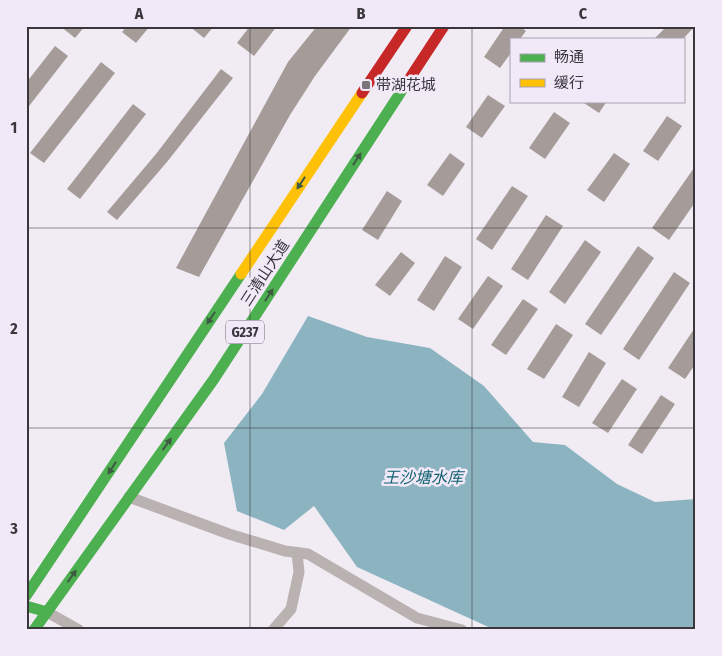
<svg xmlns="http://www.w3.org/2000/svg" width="722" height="656" font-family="'Fira Sans Condensed','Noto Sans SC',sans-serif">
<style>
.water{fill:#8cb4c0}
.building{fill:#a59c99}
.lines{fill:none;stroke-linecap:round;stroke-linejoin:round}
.street{stroke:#bab1b1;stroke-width:11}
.fast{stroke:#4caf50;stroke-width:11}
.slow{stroke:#ffc107;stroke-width:11}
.jam{stroke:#c62828;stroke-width:11}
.oneway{fill:#3f5a42}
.grid{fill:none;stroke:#39363c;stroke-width:1;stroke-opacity:0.55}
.poi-dot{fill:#79767c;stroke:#f1e9f8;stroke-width:2}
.labels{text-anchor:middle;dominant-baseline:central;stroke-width:5;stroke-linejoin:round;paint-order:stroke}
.shield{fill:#f1e9f8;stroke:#706c74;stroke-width:1}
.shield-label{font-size:14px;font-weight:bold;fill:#39363c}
.poi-label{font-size:15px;fill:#39363c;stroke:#f1e9f8;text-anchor:start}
.street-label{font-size:15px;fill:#39363c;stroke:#f1e9f8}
.water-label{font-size:16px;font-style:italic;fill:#0d616f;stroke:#f1e9f8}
.neatline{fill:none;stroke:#39363c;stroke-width:2}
.grid-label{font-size:16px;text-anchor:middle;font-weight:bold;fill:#39363c}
</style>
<rect width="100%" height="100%" fill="#f1ecf4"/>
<polygon class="water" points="308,316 367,337 430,348 484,386 533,442 565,445 617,484 655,502 696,499 696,630 495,630 357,567 314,506 284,530 237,511 224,443 262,394"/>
<g class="building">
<polygon points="60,26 85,26 75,38"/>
<polygon points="127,26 150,26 136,43 122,32"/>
<polygon points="189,26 214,26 204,38"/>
<polygon points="250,26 277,26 254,56 237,43"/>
<polygon points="317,26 352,26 315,76 290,115 199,277 176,268 288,62"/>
<polygon points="505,26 519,26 526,31 520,39 511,39 511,53 500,68 484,57"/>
<polygon points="667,26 695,26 683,39 654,39"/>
<polygon points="55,46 68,56 26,110 26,83"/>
<polygon points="101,62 115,73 44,163 30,153"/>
<polygon points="221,69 233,78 167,162 117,220 107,212 156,154"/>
<polygon points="488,95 505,106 482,138 466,127"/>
<polygon points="581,101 607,101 599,113"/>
<polygon points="133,104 146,114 80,199 67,189"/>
<polygon points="554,112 570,123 545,159 529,148"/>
<polygon points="667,116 682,126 658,161 643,151"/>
<polygon points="450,153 465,164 443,196 427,185"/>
<polygon points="614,153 630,164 604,202 587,190"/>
<polygon points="696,165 696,201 669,240 652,228"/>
<polygon points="512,186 528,196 492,250 476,239"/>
<polygon points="387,191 402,201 378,240 362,230"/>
<polygon points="546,215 563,226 528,280 511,269"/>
<polygon points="585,240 601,252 565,304 549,292"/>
<polygon points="638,246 654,258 601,335 585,324"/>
<polygon points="401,252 415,263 390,296 375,285"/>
<polygon points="445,256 462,267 434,311 417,300"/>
<polygon points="674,272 690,283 639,360 623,349"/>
<polygon points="488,276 503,286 473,329 458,319"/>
<polygon points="523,299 538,309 506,355 491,345"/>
<polygon points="556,324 573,335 544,379 527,369"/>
<polygon points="696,326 696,363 685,379 668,368"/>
<polygon points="589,352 606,363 579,407 562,397"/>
<polygon points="622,379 637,389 608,433 592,423"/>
<polygon points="661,395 675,404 642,454 628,445"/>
</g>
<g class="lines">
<g class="street">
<polyline points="129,497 229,534 285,551 308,554 417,618 462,630"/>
<polyline points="47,612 79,630"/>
<polyline points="273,630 291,609 299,572 297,553"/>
</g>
<g class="fast">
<polyline points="26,596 241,274"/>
<polyline points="26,606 47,612"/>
<polyline points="34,630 214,379 408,81"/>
</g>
<polyline class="slow" points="241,274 362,93"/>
<g class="jam">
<polyline points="408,81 444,26"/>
<polyline points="362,93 407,26"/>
</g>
</g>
<defs><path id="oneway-solid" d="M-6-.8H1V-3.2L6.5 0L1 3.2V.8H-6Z" transform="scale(1.25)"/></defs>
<g class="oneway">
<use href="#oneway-solid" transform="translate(357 159) rotate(-57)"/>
<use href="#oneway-solid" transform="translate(301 183) rotate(123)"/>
<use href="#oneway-solid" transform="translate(269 295) rotate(-57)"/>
<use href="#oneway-solid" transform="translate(211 318) rotate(123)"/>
<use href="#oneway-solid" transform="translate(167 444) rotate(-54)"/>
<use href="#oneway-solid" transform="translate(112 468) rotate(123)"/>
<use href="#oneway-solid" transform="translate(72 576) rotate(-54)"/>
</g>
<path class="grid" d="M250 26V630M472 26V630M26 228H696M26 428H696"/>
<rect class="poi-dot" x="361" y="80" width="10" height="10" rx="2.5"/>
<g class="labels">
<rect class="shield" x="226" y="320.5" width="38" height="23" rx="4"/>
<g class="shield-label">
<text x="245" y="332">G237</text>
</g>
<g class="poi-label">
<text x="376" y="85">带湖花城</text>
</g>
<g class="street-label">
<text transform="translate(265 273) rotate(-57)">三清山大道</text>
</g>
<g class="water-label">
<text x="423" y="477">王沙塘水库</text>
</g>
</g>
<rect width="722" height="656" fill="none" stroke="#f1e9f8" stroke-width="55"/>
<rect x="510" y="38" width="175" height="65" fill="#f1e9f8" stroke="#a7a1ad"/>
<rect x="520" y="54" width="25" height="8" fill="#4caf50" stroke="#a7a1ad"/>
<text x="554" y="62" font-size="15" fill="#39363c">畅通</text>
<rect x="520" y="79" width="25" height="8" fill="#ffc107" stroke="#a7a1ad"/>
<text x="554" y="88" font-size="15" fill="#39363c">缓行</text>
<rect x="28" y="28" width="666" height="600" class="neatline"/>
<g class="grid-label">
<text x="139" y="19">A</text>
<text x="361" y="19">B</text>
<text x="583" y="19">C</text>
<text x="14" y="133">1</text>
<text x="14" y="334">2</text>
<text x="14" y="534">3</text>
</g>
</svg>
